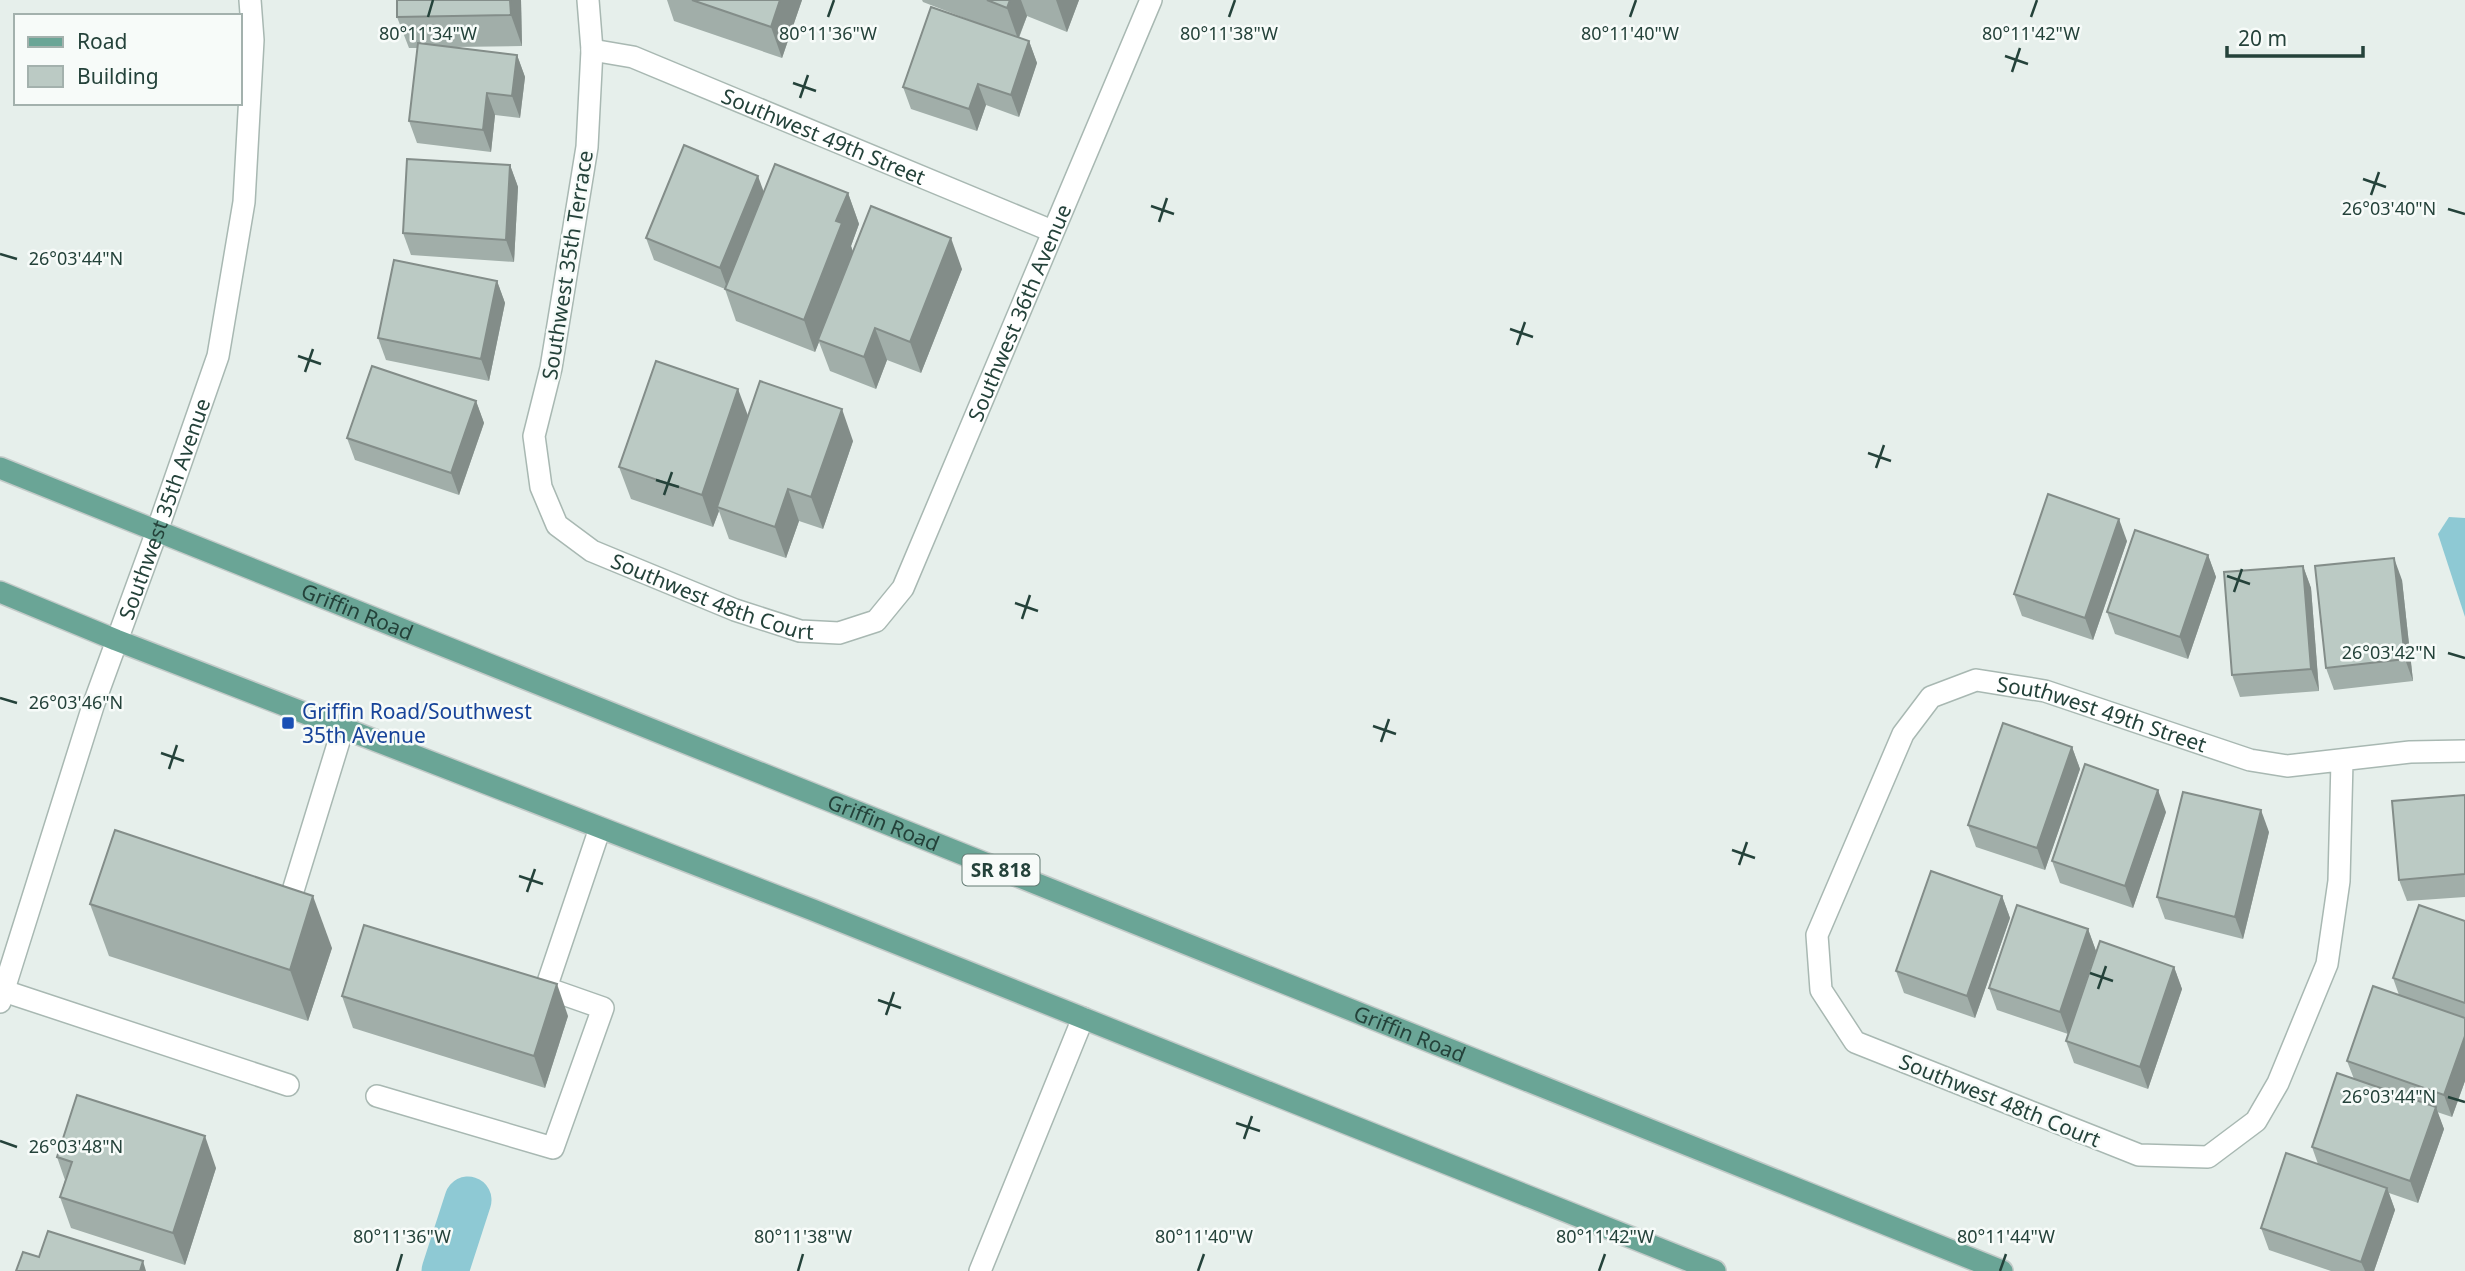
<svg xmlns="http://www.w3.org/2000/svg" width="2465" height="1271" font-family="'Noto Sans',sans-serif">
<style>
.water{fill:#8ec9d4}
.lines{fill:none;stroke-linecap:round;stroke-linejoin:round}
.canal{stroke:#8ec9d4;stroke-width:47}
.service-casing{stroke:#a8b8b2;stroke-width:24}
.minor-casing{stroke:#a8b8b2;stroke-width:24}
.primary-casing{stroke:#c2cac8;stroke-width:24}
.service{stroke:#fff;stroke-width:21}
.minor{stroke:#fff;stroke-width:21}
.primary{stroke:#6aa596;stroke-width:21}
.wall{fill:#a1aea9}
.shaded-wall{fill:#838d89}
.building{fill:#bbcac4;stroke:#838d89;stroke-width:2}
.ticks{fill:none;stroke:#24423a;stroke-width:2.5}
.transit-dot{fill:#1a4fb4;stroke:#f7fbf9;stroke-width:2.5}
.labels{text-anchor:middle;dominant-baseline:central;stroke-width:5;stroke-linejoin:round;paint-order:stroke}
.shield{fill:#f7fbf9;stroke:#637a73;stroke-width:2}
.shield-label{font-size:19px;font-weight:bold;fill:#24423a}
.street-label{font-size:21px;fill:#24423a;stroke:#f7fbf9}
.transit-label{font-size:21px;fill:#164399;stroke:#f7fbf9;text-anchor:start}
.ticks-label{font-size:18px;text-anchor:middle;fill:#24423a;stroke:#f7fbf9;stroke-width:5;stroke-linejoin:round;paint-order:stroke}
</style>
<rect width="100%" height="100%" fill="#e6efeb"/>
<polygon class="water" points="2449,517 2465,518 2465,617 2438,534"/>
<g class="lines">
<polyline class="canal" points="445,1271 468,1200"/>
<defs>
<g id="service">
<polyline points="288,907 343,728"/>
<polyline points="4,991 288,1085"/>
<polyline points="377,1096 553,1148 603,1008 546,988 600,828"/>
<polyline points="980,1271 1083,1018"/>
</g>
<g id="minor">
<path id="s1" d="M588 0 592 50 587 147 551 368 534 436 541 487 557 525 592 551 735 610 800 631 839 633 876 621 903 588 1151 0"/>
<path id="s2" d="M592 50 633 57 1052 231"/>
<path id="s3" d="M2342 761 2339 881 2327 964 2278 1083 2256 1121 2208 1157 2139 1155 1855 1042 1821 990 1817 935 1903 734 1931 697 1976 680 2045 691 2250 760 2287 766 2410 752 2465 751"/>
<path id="s4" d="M0 1002 93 706 157 531 218 356 244 202 253 40 250 0"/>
</g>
<g id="primary">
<path id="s5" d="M0 468 2002 1271"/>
<polyline points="0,592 116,640 813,910 1715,1271"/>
</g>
</defs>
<use href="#service" class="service-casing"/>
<use href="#minor" class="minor-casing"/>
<use href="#primary" class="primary-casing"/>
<use href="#service" class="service"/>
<use href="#minor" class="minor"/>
<use href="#primary" class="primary"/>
</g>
<g class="wall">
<polygon points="397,0 521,0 522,46 454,47 517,55 525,77 520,118 495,115 491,152 417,143 409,121 417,48 409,48 397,17"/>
<polygon points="667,0 802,0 782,58 674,21"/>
<polygon points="922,0 1079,0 1067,32 1027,16 1019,38 1029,41 1037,63 1019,117 986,105 977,131 911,109 903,87 980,24 923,2"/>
<polygon points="510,165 518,187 514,262 411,255 403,233"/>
<polygon points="764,192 848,193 859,224 851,246 853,252 962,269 921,373 887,360 876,389 830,371 819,342 815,352 736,321 725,289 654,260 646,238"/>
<polygon points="497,281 505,303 489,381 386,360 378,338"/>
<polygon points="476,401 484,423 459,495 355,460 347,438"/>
<polygon points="748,417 853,441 823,529 799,521 786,558 729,539 719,511 713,527 631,499 619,467"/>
<polygon points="2127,541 2093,640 2022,616 2014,594"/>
<polygon points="2208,555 2216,577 2188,659 2115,634 2107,612"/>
<polygon points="2303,566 2311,588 2319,691 2240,697 2232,675"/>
<polygon points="2402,580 2413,681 2334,690 2326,668"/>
<polygon points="2072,747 2080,769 2045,870 1976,847 1968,825"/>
<polygon points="2465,795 2465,897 2407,901 2399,880"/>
<polygon points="2166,812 2133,908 2060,883 2052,861"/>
<polygon points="2269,832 2243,939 2165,919 2157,897"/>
<polygon points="2002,896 2010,918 1975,1018 1904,993 1896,971"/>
<polygon points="90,904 332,948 308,1021 109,956"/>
<polygon points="2465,921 2465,1081 2452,1117 2437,1112 2444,1129 2418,1203 2389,1193 2395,1210 2374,1271 2331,1271 2269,1250 2261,1228 2318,1164 2312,1147 2354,1079 2347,1061 2399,995 2393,978"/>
<polygon points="2088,929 2096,951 2068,1034 1997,1010 1989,988"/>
<polygon points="2174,967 2182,989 2148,1089 2074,1063 2066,1041"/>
<polygon points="342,996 568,1016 545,1088 353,1028"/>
<polygon points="57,1157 216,1168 185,1265 71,1228 60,1197 65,1180"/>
</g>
<g class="shaded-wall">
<polygon points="510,0 521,0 522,46 511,15"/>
<polygon points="780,0 802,0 782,58 771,27"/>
<polygon points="1010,0 1021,0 1027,16 1018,39 1007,8"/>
<polygon points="1056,0 1079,0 1067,32"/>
<polygon points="1029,41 1037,63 1019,117 1011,95"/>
<polygon points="517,55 525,77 520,118 512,96"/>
<polygon points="978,84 986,105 977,131 969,109"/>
<polygon points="487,93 495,115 491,152 483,130"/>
<polygon points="510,165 518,187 514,262 506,240"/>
<polygon points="758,176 766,198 728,290 720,268"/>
<polygon points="848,193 859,224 851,246 854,255 818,340 819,342 815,352 804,320 836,221"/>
<polygon points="951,238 962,269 921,373 910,342"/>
<polygon points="497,281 505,303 489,381 481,359"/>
<polygon points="875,328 887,360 876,389 864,357"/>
<polygon points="738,389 750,421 717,507 719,511 713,527 702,495"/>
<polygon points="476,401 484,423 459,495 451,473"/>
<polygon points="842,409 853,441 823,529 811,497"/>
<polygon points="788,489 799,521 786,558 775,527"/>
<polygon points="2119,519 2127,541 2093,640 2085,618"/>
<polygon points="2208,555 2216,577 2188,659 2180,637"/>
<polygon points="2394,558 2402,580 2413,681 2405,659"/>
<polygon points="2303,566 2311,588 2319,691 2311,669"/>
<polygon points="2072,747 2080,769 2045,870 2037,848"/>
<polygon points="2158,790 2166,812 2133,908 2125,886"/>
<polygon points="2261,810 2269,832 2243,939 2235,917"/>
<polygon points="313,896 332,948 308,1021 290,970"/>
<polygon points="2002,896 2010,918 1975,1018 1967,996"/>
<polygon points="2088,929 2096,951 2068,1034 2060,1012"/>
<polygon points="2174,967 2182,989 2148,1089 2140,1067"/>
<polygon points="557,984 568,1016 545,1088 534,1056"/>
<polygon points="2465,1036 2465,1081 2452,1117 2444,1095"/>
<polygon points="2436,1107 2444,1129 2418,1203 2410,1181"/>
<polygon points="205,1136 216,1168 185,1265 173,1233"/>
<polygon points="2387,1188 2395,1210 2374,1271 2365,1271 2361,1262"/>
<polygon points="143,1261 146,1271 140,1271"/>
</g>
<g class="building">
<polygon points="397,0 510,0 511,15 397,17"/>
<polygon points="692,0 780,0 771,27"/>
<polygon points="987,0 1010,0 1007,8"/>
<polygon points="931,7 1029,41 1011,95 978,84 969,109 903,87"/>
<polygon points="418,43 517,55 512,96 487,93 483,130 409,121"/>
<polygon points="684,145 758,176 720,268 646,238"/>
<polygon points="407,159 510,165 506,240 403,233"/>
<polygon points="775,164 848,193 836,221 842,223 804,320 725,289"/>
<polygon points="871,206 951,238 910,342 875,328 864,357 818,340"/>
<polygon points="394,260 497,281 481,359 378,338"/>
<polygon points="656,361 738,389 702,495 619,467"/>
<polygon points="372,366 476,401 451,473 347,438"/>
<polygon points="760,381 842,409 811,497 788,489 775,527 717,507"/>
<polygon points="2048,494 2119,519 2085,618 2014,594"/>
<polygon points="2135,530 2208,555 2180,637 2107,612"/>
<polygon points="2394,558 2405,659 2326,668 2315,566"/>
<polygon points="2303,566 2311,669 2232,675 2224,572"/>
<polygon points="2003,723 2072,747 2037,848 1968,825"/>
<polygon points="2085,764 2158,790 2125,886 2052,861"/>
<polygon points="2183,792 2261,810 2235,917 2157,897"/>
<polygon points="2465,795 2465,874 2399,880 2392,801"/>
<polygon points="115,830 313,896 290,970 90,904"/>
<polygon points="1931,871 2002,896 1967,996 1896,971"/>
<polygon points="2017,905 2088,929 2060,1012 1989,988"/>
<polygon points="2419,905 2465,921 2465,1003 2393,978"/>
<polygon points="364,925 557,984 534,1056 342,996"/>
<polygon points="2100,941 2174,967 2140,1067 2066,1041"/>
<polygon points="2373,986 2465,1018 2465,1036 2444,1095 2347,1061"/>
<polygon points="2337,1073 2436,1107 2410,1181 2312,1147"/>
<polygon points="77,1095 205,1136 173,1233 60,1197 72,1162 57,1157"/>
<polygon points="2286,1153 2387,1188 2361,1262 2261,1228"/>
<polygon points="48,1231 143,1261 140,1271 16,1271 23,1252 39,1257"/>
</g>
<path class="ticks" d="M428 17 433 0M828 17 834 0M1229 17 1235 0M1630 17 1636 0M2031 17 2037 0M2005 56 2028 64M2012 72 2020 48M793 83 816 91M800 98 808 75M2363 179 2386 187M2371 195 2379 172M1151 206 1174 214M2448 209 2465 214M1159 222 1167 198M0 254 17 259M1510 329 1533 337M1517 345 1525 322M298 356 321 364M305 372 313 349M1868 453 1891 461M1876 468 1884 445M656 480 679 487M664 495 672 472M2227 576 2250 584M2234 592 2242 569M1015 603 1038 611M1022 619 1030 595M2448 653 2465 658M0 698 17 703M1373 726 1396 734M1381 742 1389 719M161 753 184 761M169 769 177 745M1732 850 1755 858M1739 865 1747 842M519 876 543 884M527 892 535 869M2090 973 2113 981M2098 989 2106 966M878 1000 901 1008M886 1015 894 992M2448 1097 2465 1102M1236 1123 1260 1131M1244 1139 1252 1116M0 1141 17 1147M397 1271 402 1254M798 1271 803 1254M1198 1271 1204 1254M1599 1271 1605 1254M2000 1271 2006 1254"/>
<rect class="transit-dot" x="281" y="716" width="14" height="14" rx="3.5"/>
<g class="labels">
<rect class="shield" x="962.5" y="854.5" width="77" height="31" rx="5"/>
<g class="shield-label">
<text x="1001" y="870">SR 818</text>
</g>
<g class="street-label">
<text stroke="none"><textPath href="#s2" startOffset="248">Southwest 49th Street</textPath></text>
<text transform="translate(567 265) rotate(-81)">Southwest 35th Terrace</text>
<text stroke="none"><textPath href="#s1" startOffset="1220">Southwest 36th Avenue</textPath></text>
<text stroke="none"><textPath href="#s4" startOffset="520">Southwest 35th Avenue</textPath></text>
<text stroke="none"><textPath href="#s1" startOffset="707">Southwest 48th Court</textPath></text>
<text stroke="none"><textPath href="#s5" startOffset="385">Griffin Road</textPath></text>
<text stroke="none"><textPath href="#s3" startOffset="1372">Southwest 49th Street</textPath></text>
<text stroke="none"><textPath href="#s5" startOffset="952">Griffin Road</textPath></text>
<text stroke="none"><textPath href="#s5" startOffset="1519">Griffin Road</textPath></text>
<text transform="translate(2000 1100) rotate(22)">Southwest 48th Court</text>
</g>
<g class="transit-label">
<text x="302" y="711">Griffin Road/Southwest<tspan x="302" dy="24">35th Avenue</tspan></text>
</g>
</g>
<g class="ticks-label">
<text x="428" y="40">80°11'34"W</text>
<text x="1630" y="40">80°11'40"W</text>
<text x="2031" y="40">80°11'42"W</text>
<text x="828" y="40">80°11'36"W</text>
<text x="1229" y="40">80°11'38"W</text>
<text x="2389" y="215">26°03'40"N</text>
<text x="76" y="265">26°03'44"N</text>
<text x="2389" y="659">26°03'42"N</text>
<text x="76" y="709">26°03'46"N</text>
<text x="2389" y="1103">26°03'44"N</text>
<text x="76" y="1153">26°03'48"N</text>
<text x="402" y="1243">80°11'36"W</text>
<text x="803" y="1243">80°11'38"W</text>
<text x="1204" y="1243">80°11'40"W</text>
<text x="1605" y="1243">80°11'42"W</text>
<text x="2006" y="1243">80°11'44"W</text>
</g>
<rect x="14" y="14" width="228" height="91" fill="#f7fbf9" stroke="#a3b1ad" stroke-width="2"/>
<rect x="28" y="37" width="35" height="10" fill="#6aa596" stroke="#a3b1ad" stroke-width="2"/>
<text x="77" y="49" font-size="21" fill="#24423a">Road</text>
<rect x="28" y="66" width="35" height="21" fill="#bbcac4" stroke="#a3b1ad" stroke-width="2"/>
<text x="77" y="84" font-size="21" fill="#24423a">Building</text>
<path d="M2227 46v10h136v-10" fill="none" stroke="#24423a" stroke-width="3.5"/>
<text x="2238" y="46" font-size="21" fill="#24423a" stroke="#f7fbf9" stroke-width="5" paint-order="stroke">20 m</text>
</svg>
